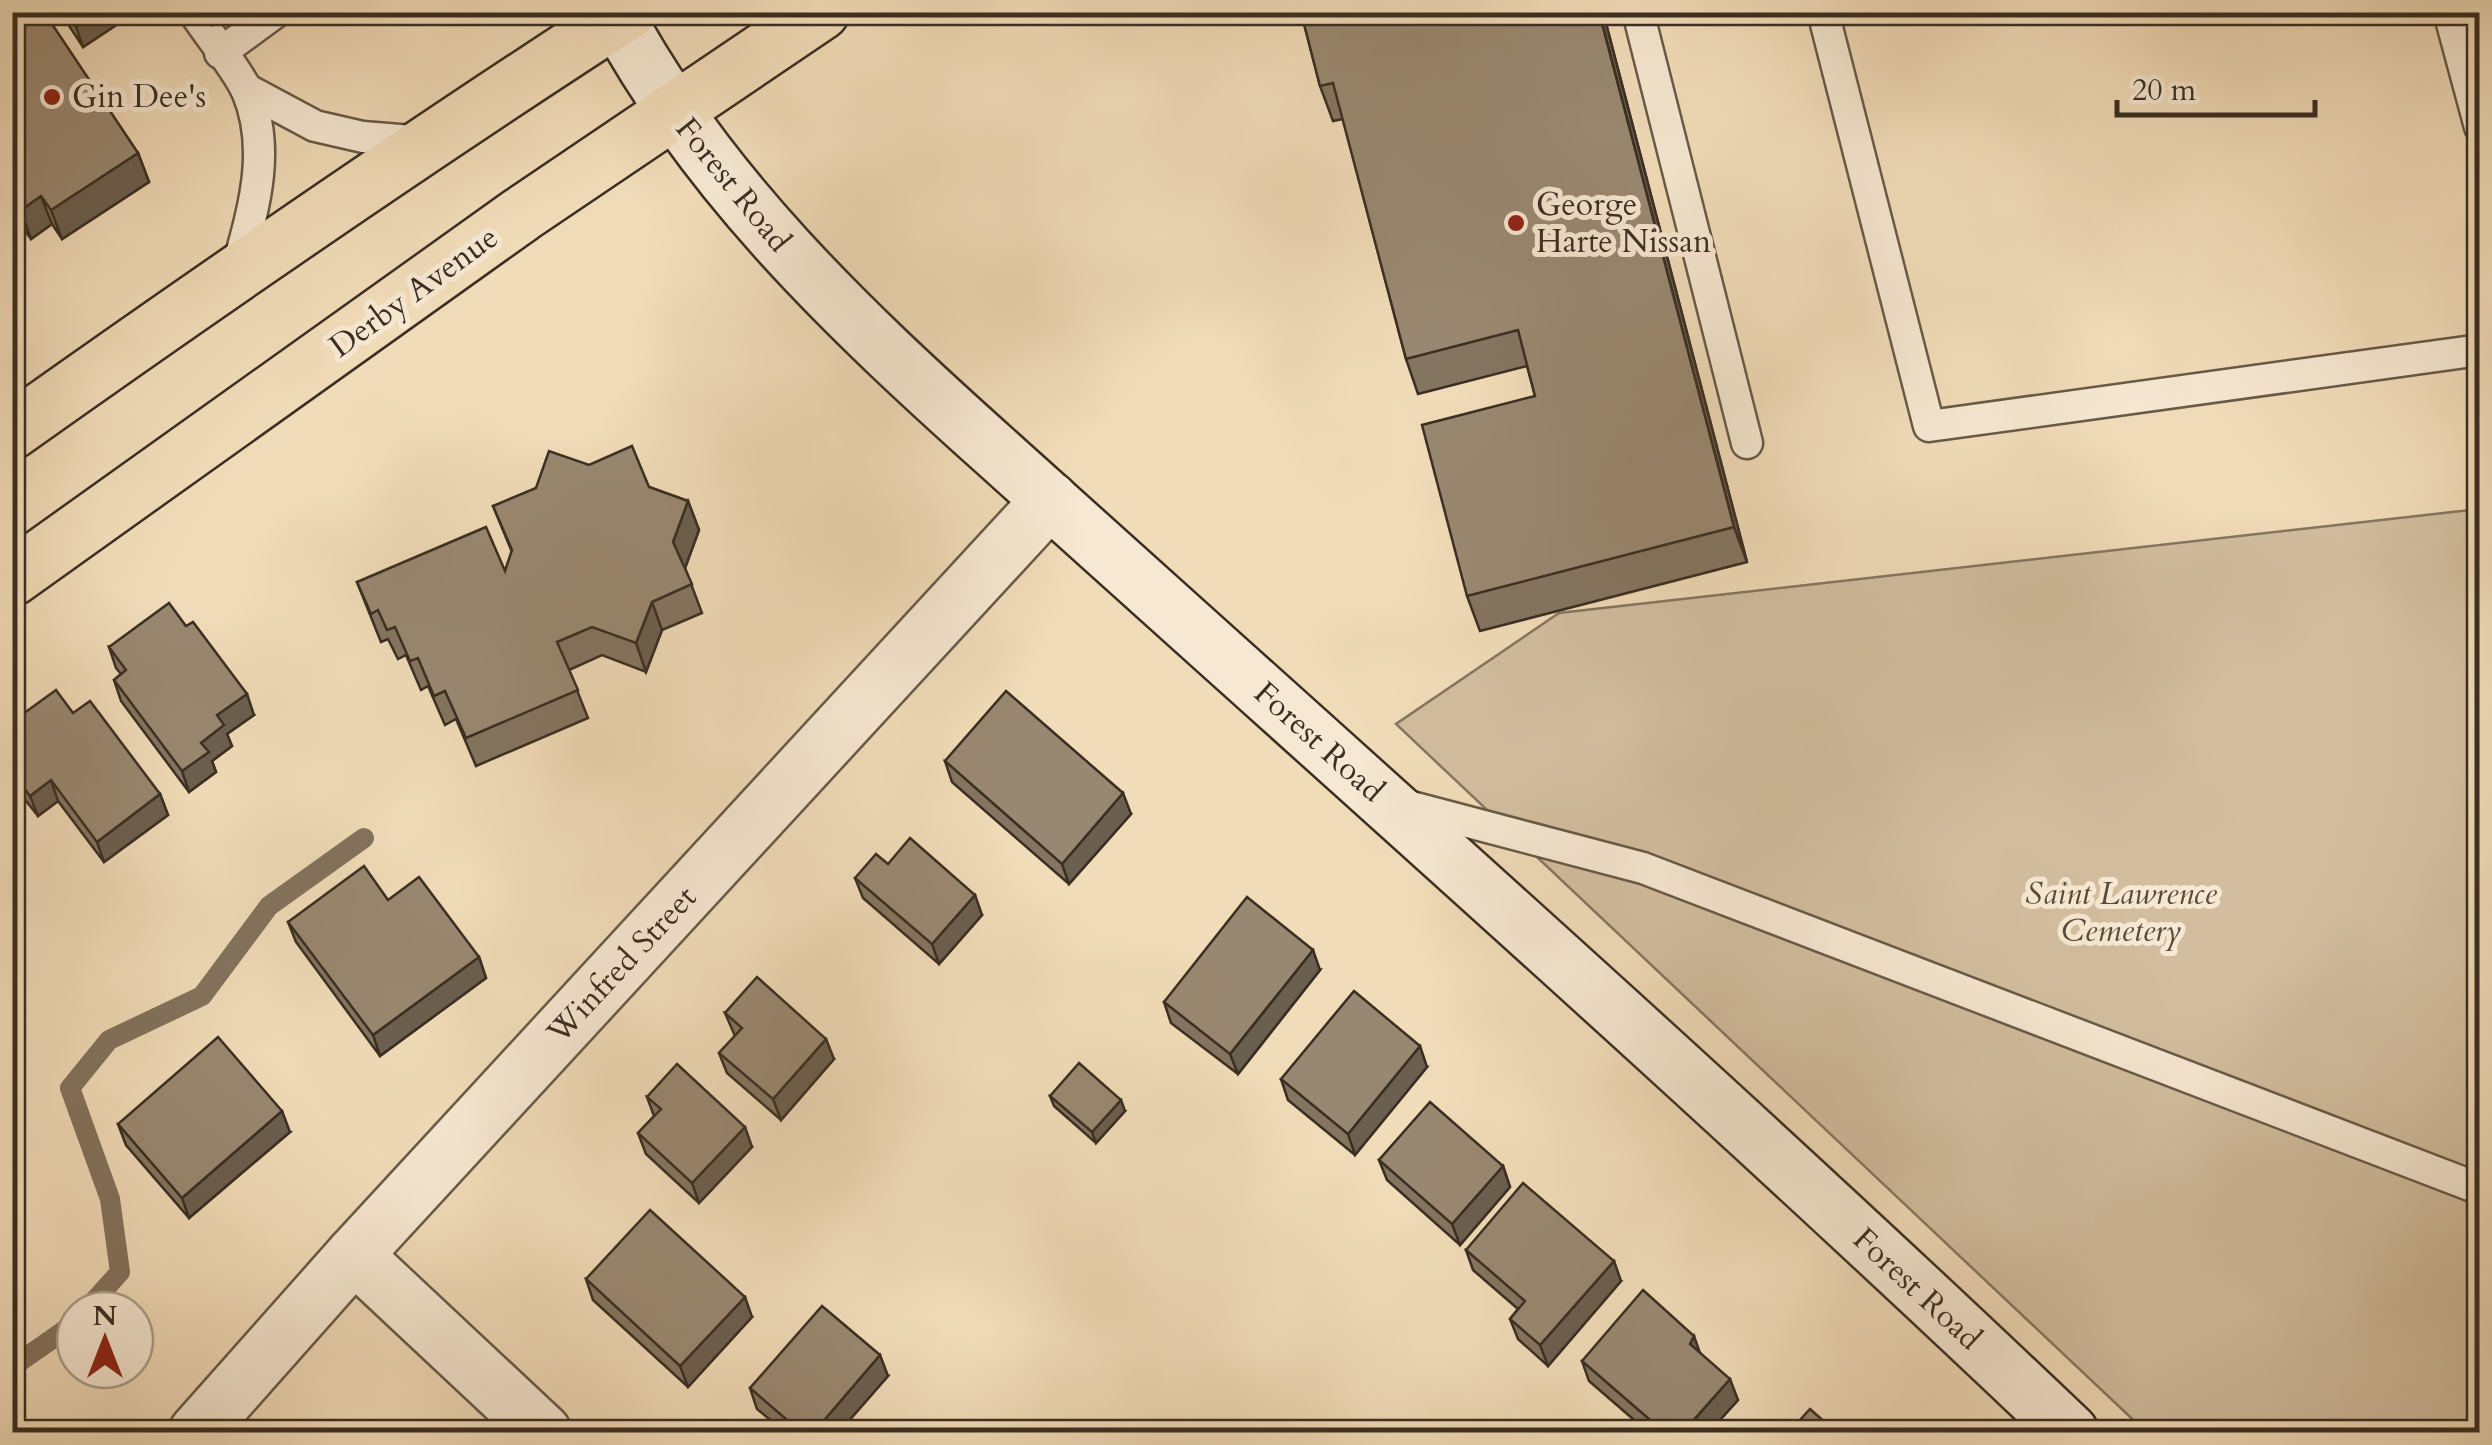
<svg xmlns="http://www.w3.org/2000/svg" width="2492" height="1445" font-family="Cardo,serif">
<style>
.green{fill:#d2be9f;stroke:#867660;stroke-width:2.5}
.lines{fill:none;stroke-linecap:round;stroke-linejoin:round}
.stream{stroke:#83735e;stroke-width:20}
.lane-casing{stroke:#685a48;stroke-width:35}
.street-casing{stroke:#685a48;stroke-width:60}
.secondary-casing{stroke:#3a2e22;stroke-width:60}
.highway-casing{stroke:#3a2e22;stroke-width:60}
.lane{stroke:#f6e8d2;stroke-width:30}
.street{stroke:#f6e8d2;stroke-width:55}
.secondary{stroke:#f6e8d2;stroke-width:55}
.highway{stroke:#f1dcb9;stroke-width:55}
.wall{fill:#847561;stroke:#3a2e22;stroke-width:2.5}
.shaded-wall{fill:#6b5f4f;stroke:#3a2e22;stroke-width:2.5}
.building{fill:#998871;stroke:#3a2e22;stroke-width:2.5}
.poi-dot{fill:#8f2418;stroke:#f6e8d2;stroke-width:4}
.labels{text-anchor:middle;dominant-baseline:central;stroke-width:10;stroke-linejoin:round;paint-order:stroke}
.poi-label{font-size:32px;fill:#3a2e22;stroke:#f6e8d2;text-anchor:start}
.street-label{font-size:32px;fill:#3a2e22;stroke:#f6e8d2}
.park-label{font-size:32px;font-style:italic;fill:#584b3b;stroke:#f6e8d2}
</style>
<rect width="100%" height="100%" fill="#f1dcb9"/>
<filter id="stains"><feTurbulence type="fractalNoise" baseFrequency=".002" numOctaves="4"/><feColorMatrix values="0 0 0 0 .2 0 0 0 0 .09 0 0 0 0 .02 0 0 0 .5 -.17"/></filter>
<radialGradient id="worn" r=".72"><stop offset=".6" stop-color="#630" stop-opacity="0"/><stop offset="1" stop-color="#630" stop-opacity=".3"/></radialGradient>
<polygon class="green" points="2479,509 2479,1432 2146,1432 1396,724 1559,613"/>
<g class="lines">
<g class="stream">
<polyline points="86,1310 120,1272 110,1199 70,1088 109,1040 202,996 269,906 364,838"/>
<polyline points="12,1367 75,1323"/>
</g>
<defs>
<g id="lane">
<path d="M194 12C210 37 235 66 247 91 272 150 253 211 237 269"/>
<polyline points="1638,12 1747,443"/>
<polyline points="1823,12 1929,426 2480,350"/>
<polyline points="2449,12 2480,127"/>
<polyline points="220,53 276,12"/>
<polyline points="246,89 315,126 363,137 424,142"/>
<polyline points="1400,804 1643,868 2480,1189"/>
</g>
<g id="street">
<polyline points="354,1255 543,1432"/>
<polyline points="197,1432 354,1255 1050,500"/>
</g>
<path id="secondary" d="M614 12C707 186 850 321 995 451 1071 519 1147 588 1224 657 1508 912 1793 1168 2070 1432"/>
<g id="highway">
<path d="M12 431C215 287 418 147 627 12"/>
<polyline points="12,578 522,214 821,12"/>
</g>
</defs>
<use href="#lane" class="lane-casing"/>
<use href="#street" class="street-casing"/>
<use href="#secondary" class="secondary-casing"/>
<use href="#highway" class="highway-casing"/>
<use href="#lane" class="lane"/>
<use href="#street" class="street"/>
<use href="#secondary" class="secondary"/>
<use href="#highway" class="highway"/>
</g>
<g class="wall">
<polygon points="12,12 138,153 149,182 62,239 52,224 31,239 15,217 12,216"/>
<polygon points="60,12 136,12 83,47"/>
<polygon points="1301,12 1603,12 1747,562 1480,631 1467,596 1535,396 1527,366 1418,394 1406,359 1343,119 1333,121 1320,86"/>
<polygon points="649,487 688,501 699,530 685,568 702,613 662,630 646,672 602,655 569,670 588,718 476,766 456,719 445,725 428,686 421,690 406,655 398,659 388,639 381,642 357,582 505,571 512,552 493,506"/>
<polygon points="109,647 254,715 227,734 232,746 212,761 216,772 189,792 121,701 114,680 121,674 116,668"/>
<polygon points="73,713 160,794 168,815 104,862 58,801 38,816 12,783 12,730 19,725 16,719"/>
<polygon points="945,761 1131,814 1069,884 952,782"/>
<polygon points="888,864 982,915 939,964 863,898 855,878"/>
<polygon points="388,900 479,957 486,978 380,1056 296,942 288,922"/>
<polygon points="1320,970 1238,1074 1171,1023 1164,1002"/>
<polygon points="725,1013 834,1059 781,1120 727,1073 719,1053 735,1036"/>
<polygon points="1427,1067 1355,1155 1288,1100 1281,1079"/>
<polygon points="1050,1096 1125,1111 1096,1143 1054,1106"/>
<polygon points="647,1097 752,1147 699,1203 646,1154 638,1133 654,1116"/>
<polygon points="118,1124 290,1132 189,1218 126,1145"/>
<polygon points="1379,1160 1503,1166 1510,1187 1460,1245 1387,1180"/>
<polygon points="1466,1250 1621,1281 1548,1366 1518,1339 1510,1319 1518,1309 1473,1270"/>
<polygon points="586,1279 752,1317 688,1387 593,1300"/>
<polygon points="1700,1354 1738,1400 1709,1432 1648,1432 1589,1381 1582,1361"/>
<polygon points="888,1376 839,1432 785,1432 757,1409 750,1388"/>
</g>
<g class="shaded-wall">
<polygon points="98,12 136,12 83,47 76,27"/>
<polygon points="211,12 231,12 212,25 208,15"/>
<polygon points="1599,12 1603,12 1747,562 1734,527"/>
<polygon points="138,153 149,182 62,239 51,210"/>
<polygon points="41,196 52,224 31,239 21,210"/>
<polygon points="688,501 699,530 684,571 673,542"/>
<polygon points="652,602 662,630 646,672 636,643"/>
<polygon points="247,694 254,715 227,734 232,746 212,761 216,772 189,792 182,771 217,715"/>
<polygon points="51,780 58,801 38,816 30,796"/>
<polygon points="1123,793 1131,814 1069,884 1062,864"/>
<polygon points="160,794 168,815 104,862 97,842"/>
<polygon points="975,895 982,915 939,964 932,944"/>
<polygon points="1313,950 1320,970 1238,1074 1230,1054"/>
<polygon points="479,957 486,978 380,1056 373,1035"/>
<polygon points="826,1039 834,1059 781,1120 773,1099"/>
<polygon points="1420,1046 1427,1067 1355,1155 1348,1134"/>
<polygon points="1121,1100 1125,1111 1096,1143 1092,1132"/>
<polygon points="282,1111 290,1132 189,1218 182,1198"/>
<polygon points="745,1127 752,1147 699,1203 692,1183"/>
<polygon points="1503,1166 1510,1187 1460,1245 1452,1224"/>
<polygon points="1614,1261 1621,1281 1548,1366 1540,1345"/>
<polygon points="745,1297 752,1317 688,1387 680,1366"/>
<polygon points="1694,1336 1701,1356 1690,1344"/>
<polygon points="880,1355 888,1376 839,1432 814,1432"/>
<polygon points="1730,1379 1738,1400 1709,1432 1683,1432"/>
</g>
<g class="building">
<polygon points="12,12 44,12 138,153 51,210 41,196 21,210 12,199"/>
<polygon points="66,12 98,12 76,27"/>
<polygon points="1301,12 1599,12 1734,527 1467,596 1422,425 1535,396 1518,330 1406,359 1333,83 1320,86"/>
<polygon points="632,446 649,487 688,501 673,542 692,584 652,602 636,643 592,627 557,642 578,690 466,738 445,691 434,696 418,658 410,661 395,627 387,630 378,610 371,614 357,582 486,527 505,571 512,550 493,506 536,488 549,451 589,465"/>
<polygon points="169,603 186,626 193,622 247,694 217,715 224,725 201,743 209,752 182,771 114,680 126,670 109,647"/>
<polygon points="56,690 73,713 90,701 160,794 97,842 51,780 30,796 12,772 12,730 20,724 16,719"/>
<polygon points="1006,691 1123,793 1062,864 945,761"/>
<polygon points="910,838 975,895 932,944 855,878 876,854 888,864"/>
<polygon points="364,866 388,900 419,877 479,957 373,1035 288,922"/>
<polygon points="1247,897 1313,950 1230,1054 1164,1002"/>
<polygon points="757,977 826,1039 773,1099 719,1053 742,1028 725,1013"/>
<polygon points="1354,991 1420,1046 1348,1134 1281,1079"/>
<polygon points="218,1037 282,1111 182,1198 118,1124"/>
<polygon points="1079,1063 1121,1100 1092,1132 1050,1096"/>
<polygon points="677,1064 745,1127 692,1183 638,1133 661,1109 647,1097"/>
<polygon points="1430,1102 1503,1166 1452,1224 1379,1160"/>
<polygon points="1523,1183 1614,1261 1540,1345 1510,1319 1525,1301 1466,1250"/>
<polygon points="650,1210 745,1297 680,1366 586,1279"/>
<polygon points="1643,1290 1694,1336 1690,1344 1730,1379 1683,1432 1664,1432 1582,1361"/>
<polygon points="822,1306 880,1355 814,1432 801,1432 750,1388"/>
<polygon points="1810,1409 1836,1432 1789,1432"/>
<polygon points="913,1422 925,1432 904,1432"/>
<polygon points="323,1423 334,1432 316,1432"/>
</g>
<g class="poi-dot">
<circle cx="52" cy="97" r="10"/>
<circle cx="1516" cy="223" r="10"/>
</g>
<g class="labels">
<g class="poi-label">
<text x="72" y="97">Gin Dee's</text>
<text x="1536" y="205">George<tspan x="1536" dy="37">Harte Nissan</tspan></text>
</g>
<g class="street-label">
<text transform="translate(733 185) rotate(51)">Forest Road</text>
<text transform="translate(414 292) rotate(-36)">Derby Avenue</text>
<text transform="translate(1319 742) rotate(42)">Forest Road</text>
<text transform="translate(622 965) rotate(-47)">Winfred Street</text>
<text transform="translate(1917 1289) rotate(43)">Forest Road</text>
</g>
<g class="park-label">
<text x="2121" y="894">Saint Lawrence<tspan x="2121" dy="37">Cemetery</tspan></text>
</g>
</g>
<rect width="2492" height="1445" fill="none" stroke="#f1dcb9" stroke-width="50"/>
<rect x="15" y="15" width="2462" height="1415" fill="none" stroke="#3a2e22" stroke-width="5"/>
<rect x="25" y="25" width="2442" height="1395" fill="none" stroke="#3a2e22" stroke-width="2.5"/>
<g transform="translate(105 1340)"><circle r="48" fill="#f6e8d2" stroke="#ab9e8c" stroke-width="2.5"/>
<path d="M0-8L18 38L0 25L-18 38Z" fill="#8f2418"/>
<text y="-15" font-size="28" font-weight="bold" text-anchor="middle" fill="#3a2e22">N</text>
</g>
<path d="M2117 100v15h198v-15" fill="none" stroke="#3a2e22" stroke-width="5"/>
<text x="2132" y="100" font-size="30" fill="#3a2e22" stroke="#f6e8d2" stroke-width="8" paint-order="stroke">20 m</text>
<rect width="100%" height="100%" filter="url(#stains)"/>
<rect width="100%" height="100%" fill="url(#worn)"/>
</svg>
